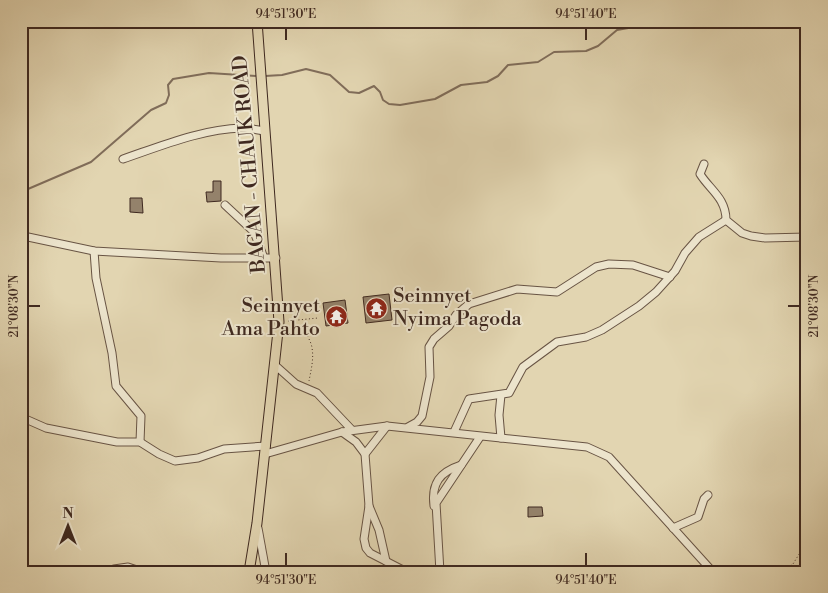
<svg xmlns="http://www.w3.org/2000/svg" width="828" height="593" font-family="'Libre Bodoni',serif">
<style>
.lines{fill:none;stroke-linecap:round;stroke-linejoin:round}
.stream{stroke:#806d5a;stroke-width:2}
.building{fill:#94826b;stroke:#3f2920}
.minor-casing{stroke:#685444;stroke-width:9}
.major-casing{stroke:#3f2920;stroke-width:11}
.path{stroke:#3f2920;stroke-width:1;stroke-dasharray:1 2.5;stroke-linecap:butt}
.minor{stroke:#ece4cc;stroke-width:7}
.major{stroke:#e2d5b1;stroke-width:9}
.ticks{fill:none;stroke:#3f2920;stroke-width:2}
.labels{text-anchor:middle;dominant-baseline:central;stroke-width:4;stroke-linejoin:round;paint-order:stroke}
.street-label{font-size:20px;fill:#3f2920;stroke:#ece4cc}
.poi-label{font-size:20px;fill:#3f2920;stroke:#ece4cc;text-anchor:start}
.neatline{fill:none;stroke:#3f2920;stroke-width:2}
.ticks-label{font-size:12px;text-anchor:middle;fill:#3f2920}
</style>
<rect width="100%" height="100%" fill="#e2d5b1"/>
<filter id="stains"><feTurbulence type="fractalNoise" baseFrequency=".004" numOctaves="4"/><feColorMatrix values="0 0 0 0 .2 0 0 0 0 .09 0 0 0 0 .02 0 0 0 .5 -.17"/></filter>
<radialGradient id="worn" r=".72"><stop offset=".6" stop-color="#630" stop-opacity="0"/><stop offset="1" stop-color="#630" stop-opacity=".3"/></radialGradient>
<g class="lines">
<g class="stream">
<polyline points="762,21 767,25"/>
<polyline points="265,76 282,75 306,69 330,75 349,92 359,93 374,86 380,92 383,100 389,104 400,105 435,99 461,85 487,82 498,76 508,65 538,62 554,52 586,51 598,46 617,30 634,27 649,21"/>
<polyline points="21,192 91,162 151,110 166,103 169,95 168,85 173,79 209,73 257,76"/>
</g>
</g>
<g class="building">
<polygon points="213,181 221,181 221,201 207,202 206,192 213,192"/>
<polygon points="130,198 142,198 143,213 130,212"/>
<polygon points="389,294 392,320 366,323 363,297"/>
<polygon points="345,300 348,323 326,326 323,303"/>
<polygon points="528,507 542,507 543,516 528,517"/>
</g>
<g class="lines">
<defs>
<g id="minor">
<polyline points="801,21 807,35"/>
<path d="M123 159C161 146 202 129 242 128 250 128 257 130 265 131"/>
<path d="M704 164 700 174C710 190 726 198 726 220L742 233 751 236 765 238 807 237"/>
<polyline points="225,205 254,232 264,258"/>
<polyline points="28,237 94,251 221,258 276,258"/>
<polyline points="94,251 96,278 112,353 116,386 141,416 140,442"/>
<polyline points="276,366 296,384 317,393 352,430"/>
<polyline points="21,417 46,428 117,442 140,442 159,454 175,461 198,458 224,449 266,446"/>
<polyline points="408,427 417,422 422,416 430,377 429,347 434,339 449,326 456,315 469,304 517,289 557,292 596,267 609,264 633,265 670,277"/>
<polyline points="342,432 356,442 365,454 369,506 364,539 366,548 370,553 407,572"/>
<polyline points="454,432 469,399 509,393 523,367 557,342 586,337 602,330 639,306 656,292 675,271 685,253 699,237 726,220"/>
<polyline points="501,438 499,415 501,395"/>
<polyline points="265,454 342,432 387,426 587,447 609,457 713,572"/>
<polyline points="365,454 387,426"/>
<polyline points="369,506 379,530 386,561"/>
<path d="M434 506C431 483 440 472 461 465"/>
<polyline points="258,528 266,572"/>
<polyline points="673,528 698,517 704,499 708,495"/>
<polyline points="114,569 128,567 143,572"/>
<polyline points="440,572 436,503 480,437"/>
</g>
<polyline id="major" points="249,572 257,523 279,322 257,21"/>
</defs>
<use href="#minor" class="minor-casing"/>
<use href="#major" class="major-casing"/>
<g class="path">
<polyline points="288,321 318,318"/>
<path d="M304 326C305 334 311 340 312 348 314 359 311 370 309 381"/>
<polyline points="782,572 793,564 801,551 803,544 801,525 807,497"/>
</g>
<use href="#minor" class="minor"/>
<use href="#major" class="major"/>
</g>
<path class="ticks" d="M286 28V40M586 28V40M28 306H40M788 306H800M286 553V566M586 553V566"/>
<defs>
<symbol id="temple-disc" viewBox="-11 -11 22 22"><circle r="9.5" fill="#8f2418" stroke="#ece4cc"/><path d="M0-6L5-2H3V0L6.5 2.5H4V6H1.5V3h-3V6H-4V2.5H-6.5L-3 0V-2H-5Z" fill="#fff"/></symbol>
</defs>
<g fill-rule="evenodd">
<use href="#temple-disc" x="364" y="296" width="25" height="25"/>
<use href="#temple-disc" x="324" y="304" width="25" height="25"/>
</g>
<g class="labels">
<g class="street-label">
<text transform="translate(250 164) rotate(-95)">BAGAN - CHAUK ROAD</text>
</g>
<g class="poi-label">
<text x="393" y="296">Seinnyet<tspan x="393" dy="23">Nyima Pagoda</tspan></text>
<text x="320" y="306" text-anchor="end">Seinnyet<tspan x="320" dy="23">Ama Pahto</tspan></text>
</g>
</g>
<rect width="828" height="593" fill="none" stroke="#e2d5b1" stroke-width="55"/>
<g transform="translate(68 526)" stroke="#ece4cc" stroke-width="4" paint-order="stroke">
<path d="M0-4L9 19L0 12L-9 19Z" fill="#3f2920"/>
<text y="-8" font-size="14" font-weight="bold" text-anchor="middle" fill="#3f2920">N</text>
</g>
<rect x="28" y="28" width="772" height="538" class="neatline"/>
<g class="ticks-label">
<text x="286" y="18">94°51'30"E</text>
<text x="586" y="18">94°51'40"E</text>
<text transform="translate(14 306) rotate(-90)" y="4">21°08'30"N</text>
<text transform="translate(814 306) rotate(-90)" y="4">21°08'30"N</text>
<text x="286" y="584">94°51'30"E</text>
<text x="586" y="584">94°51'40"E</text>
</g>
<rect width="100%" height="100%" filter="url(#stains)"/>
<rect width="100%" height="100%" fill="url(#worn)"/>
</svg>
